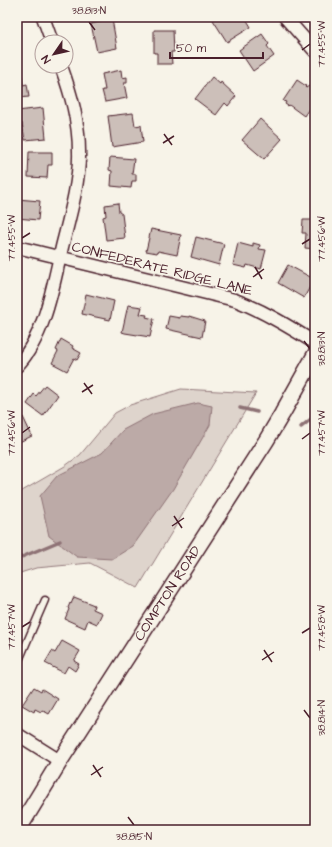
<svg xmlns="http://www.w3.org/2000/svg" width="332" height="847" font-family="'Architects Daughter',sans-serif">
<style>
.green{fill:#ded4cc;stroke:#947a7c}
.water{fill:#bcaaa7;stroke:#8e7275}
.lines{fill:none;stroke-linecap:round;stroke-linejoin:round}
.stream{stroke:#8e7275;stroke-width:3.5}
.building{fill:#ccbfb9;stroke:#4a1f2b}
.service-casing{stroke:#4a1f2b;stroke-width:9}
.minor-casing{stroke:#4a1f2b;stroke-width:15}
.tertiary-casing{stroke:#4a1f2b;stroke-width:18}
.service{stroke:#f7f3e8;stroke-width:6}
.minor{stroke:#f7f3e8;stroke-width:12}
.tertiary{stroke:#f7f3e8;stroke-width:15}
.ticks{fill:none;stroke:#4a1f2b;stroke-width:1.5}
.labels{text-anchor:middle;dominant-baseline:central;stroke-width:3.5;stroke-linejoin:round;paint-order:stroke}
.street-label{font-size:14px;fill:#4a1f2b;stroke:#f7f3e8}
.neatline{fill:none;stroke:#4a1f2b;stroke-width:1.5}
.ticks-label{font-size:10px;text-anchor:middle;fill:#4a1f2b}
</style>
<rect width="100%" height="100%" fill="#f7f3e8"/>
<filter id="ink" filterUnits="userSpaceOnUse"><feTurbulence type="fractalNoise" baseFrequency=".025" numOctaves="2"/><feDisplacementMap in="SourceGraphic" scale="8" xChannelSelector="R" yChannelSelector="G"/><feConvolveMatrix kernelMatrix="1 2 1 2 8 2 1 2 1" color-interpolation-filters="sRGB"/></filter>
<g filter="url(#ink)">
<polygon class="green" points="181,389 256,393 138,588 90,563 36,568 17,574 17,494 65,466 80,455 115,413 130,405"/>
<polygon class="water" points="198,403 212,406 210,425 173,489 133,546 112,559 77,557 49,536 40,496 57,476 102,453 123,430 153,414"/>
<g class="lines">
<g class="stream">
<polyline points="240,408 257,412"/>
<polyline points="301,427 315,416"/>
<polyline points="17,559 60,541"/>
</g>
</g>
<g class="building">
<polygon points="218,17 245,17 251,27 227,42 213,20"/>
<polygon points="112,19 117,48 97,52 91,24"/>
<polygon points="154,30 173,30 174,52 171,52 172,64 157,64 157,53 154,53"/>
<polygon points="262,34 269,44 267,46 274,56 253,71 239,50"/>
<polygon points="21,69 23,85 27,84 29,97 17,98 17,70"/>
<polygon points="121,70 122,78 127,77 127,83 124,83 127,98 105,102 102,90 105,90 102,74"/>
<polygon points="212,77 220,84 221,82 236,96 228,106 225,103 216,115 195,99"/>
<polygon points="297,80 306,86 305,87 306,88 309,86 315,90 315,100 304,116 289,105 288,106 285,104 286,102 283,101"/>
<polygon points="43,108 46,138 25,140 22,123 17,124 17,111"/>
<polygon points="133,113 135,126 141,125 143,142 112,147 108,116"/>
<polygon points="260,119 282,139 264,159 242,140"/>
<polygon points="29,152 52,152 52,165 48,165 47,178 28,177"/>
<polygon points="110,157 134,159 132,174 136,174 136,181 132,181 131,188 111,186 112,171 109,170"/>
<polygon points="17,199 40,201 38,220 17,218"/>
<polygon points="118,203 119,212 122,214 125,238 106,240 103,217 106,216 105,205"/>
<polygon points="303,220 315,220 315,249 305,248 306,233 302,233"/>
<polygon points="151,229 181,235 177,255 158,251 157,253 146,251"/>
<polygon points="196,237 224,244 219,265 191,257"/>
<polygon points="238,243 253,247 253,243 260,245 259,249 266,250 261,269 247,265 246,268 233,265"/>
<polygon points="288,265 314,279 304,298 278,283"/>
<polygon points="86,294 114,301 110,320 82,314"/>
<polygon points="17,298 19,313 17,313"/>
<polygon points="128,305 142,307 140,314 147,315 146,317 154,319 150,337 125,333 122,332"/>
<polygon points="169,316 180,318 180,316 189,317 189,316 205,321 202,337 166,329"/>
<polygon points="61,339 73,346 72,348 81,353 77,360 74,358 67,371 52,363 58,351 56,350"/>
<polygon points="45,385 58,395 43,416 27,404 34,394 36,396"/>
<polygon points="23,417 32,436 17,443 17,420"/>
<polygon points="74,597 94,605 93,609 102,613 97,624 88,620 85,628 65,619 69,609 68,608 70,603 71,604"/>
<polygon points="62,641 80,651 74,661 79,664 75,671 68,666 64,673 45,663 52,651 55,653"/>
<polygon points="34,687 41,691 42,689 58,699 49,714 42,710 41,712 35,709 34,712 22,705"/>
</g>
<g class="lines">
<defs>
<polyline id="service" points="17,665 45,600"/>
<g id="minor">
<polyline points="43,17 52,42"/>
<polyline points="285,17 315,51"/>
<path d="M17 247 235 300C264 311 290 327 315 343"/>
<path d="M17 366C45 336 53 286 62 247 69 219 80 181 79 152 79 121 71 94 61 66"/>
<polyline points="17,734 60,761"/>
</g>
<g id="tertiary">
<path id="s1" d="M18 830 60 761 266 441 282 414 315 355"/>
</g>
</defs>
<use href="#service" class="service-casing"/>
<use href="#minor" class="minor-casing"/>
<use href="#tertiary" class="tertiary-casing"/>
<use href="#service" class="service"/>
<use href="#minor" class="minor"/>
<use href="#tertiary" class="tertiary"/>
</g>
</g>
<path class="ticks" d="M89 22 95 30M302 50 310 44M164 134 172 145M163 143 174 136M22 238 30 233M302 244 310 239M255 267 262 279M253 277 264 269M304 341 310 349M84 383 92 394M82 392 93 385M22 433 30 427M302 439 310 433M174 516 182 528M172 526 184 518M22 627 30 622M302 633 310 628M264 650 272 662M262 660 274 652M304 710 310 718M93 765 101 777M91 775 103 767M128 817 134 825"/>
<g class="labels">
<g class="street-label">
<text transform="translate(162 269) rotate(14)">CONFEDERATE RIDGE LANE</text>
<text stroke="none"><textPath href="#s1" startOffset="280">COMPTON ROAD</textPath></text>
</g>
</g>
<rect width="332" height="847" fill="none" stroke="#f7f3e8" stroke-width="44"/>
<g transform="translate(54 54) rotate(236)"><circle r="19" fill="#f7f3e8" stroke="#b29e9c"/>
<path d="M0-3L7 15L0 10L-7 15Z" fill="#4a1f2b"/>
<text y="-6" font-size="11" font-weight="bold" text-anchor="middle" fill="#4a1f2b">N</text>
</g>
<path d="M170 52v6h93v-6" fill="none" stroke="#4a1f2b" stroke-width="2"/>
<text x="176" y="52" font-size="12" fill="#4a1f2b" stroke="#f7f3e8" stroke-width="3" paint-order="stroke">50 m</text>
<rect x="22" y="22" width="288" height="803" class="neatline"/>
<g class="ticks-label">
<text x="89" y="14">38.813°N</text>
<text transform="translate(321 44) rotate(-90)" y="4">77.455°W</text>
<text transform="translate(11 238) rotate(-90)" y="4">77.455°W</text>
<text transform="translate(321 239) rotate(-90)" y="4">77.456°W</text>
<text transform="translate(321 349) rotate(-90)" y="4">38.813°N</text>
<text transform="translate(11 433) rotate(-90)" y="4">77.456°W</text>
<text transform="translate(321 433) rotate(-90)" y="4">77.457°W</text>
<text transform="translate(11 627) rotate(-90)" y="4">77.457°W</text>
<text transform="translate(321 628) rotate(-90)" y="4">77.458°W</text>
<text transform="translate(321 718) rotate(-90)" y="4">38.814°N</text>
<text x="134" y="840">38.815°N</text>
</g>
</svg>
